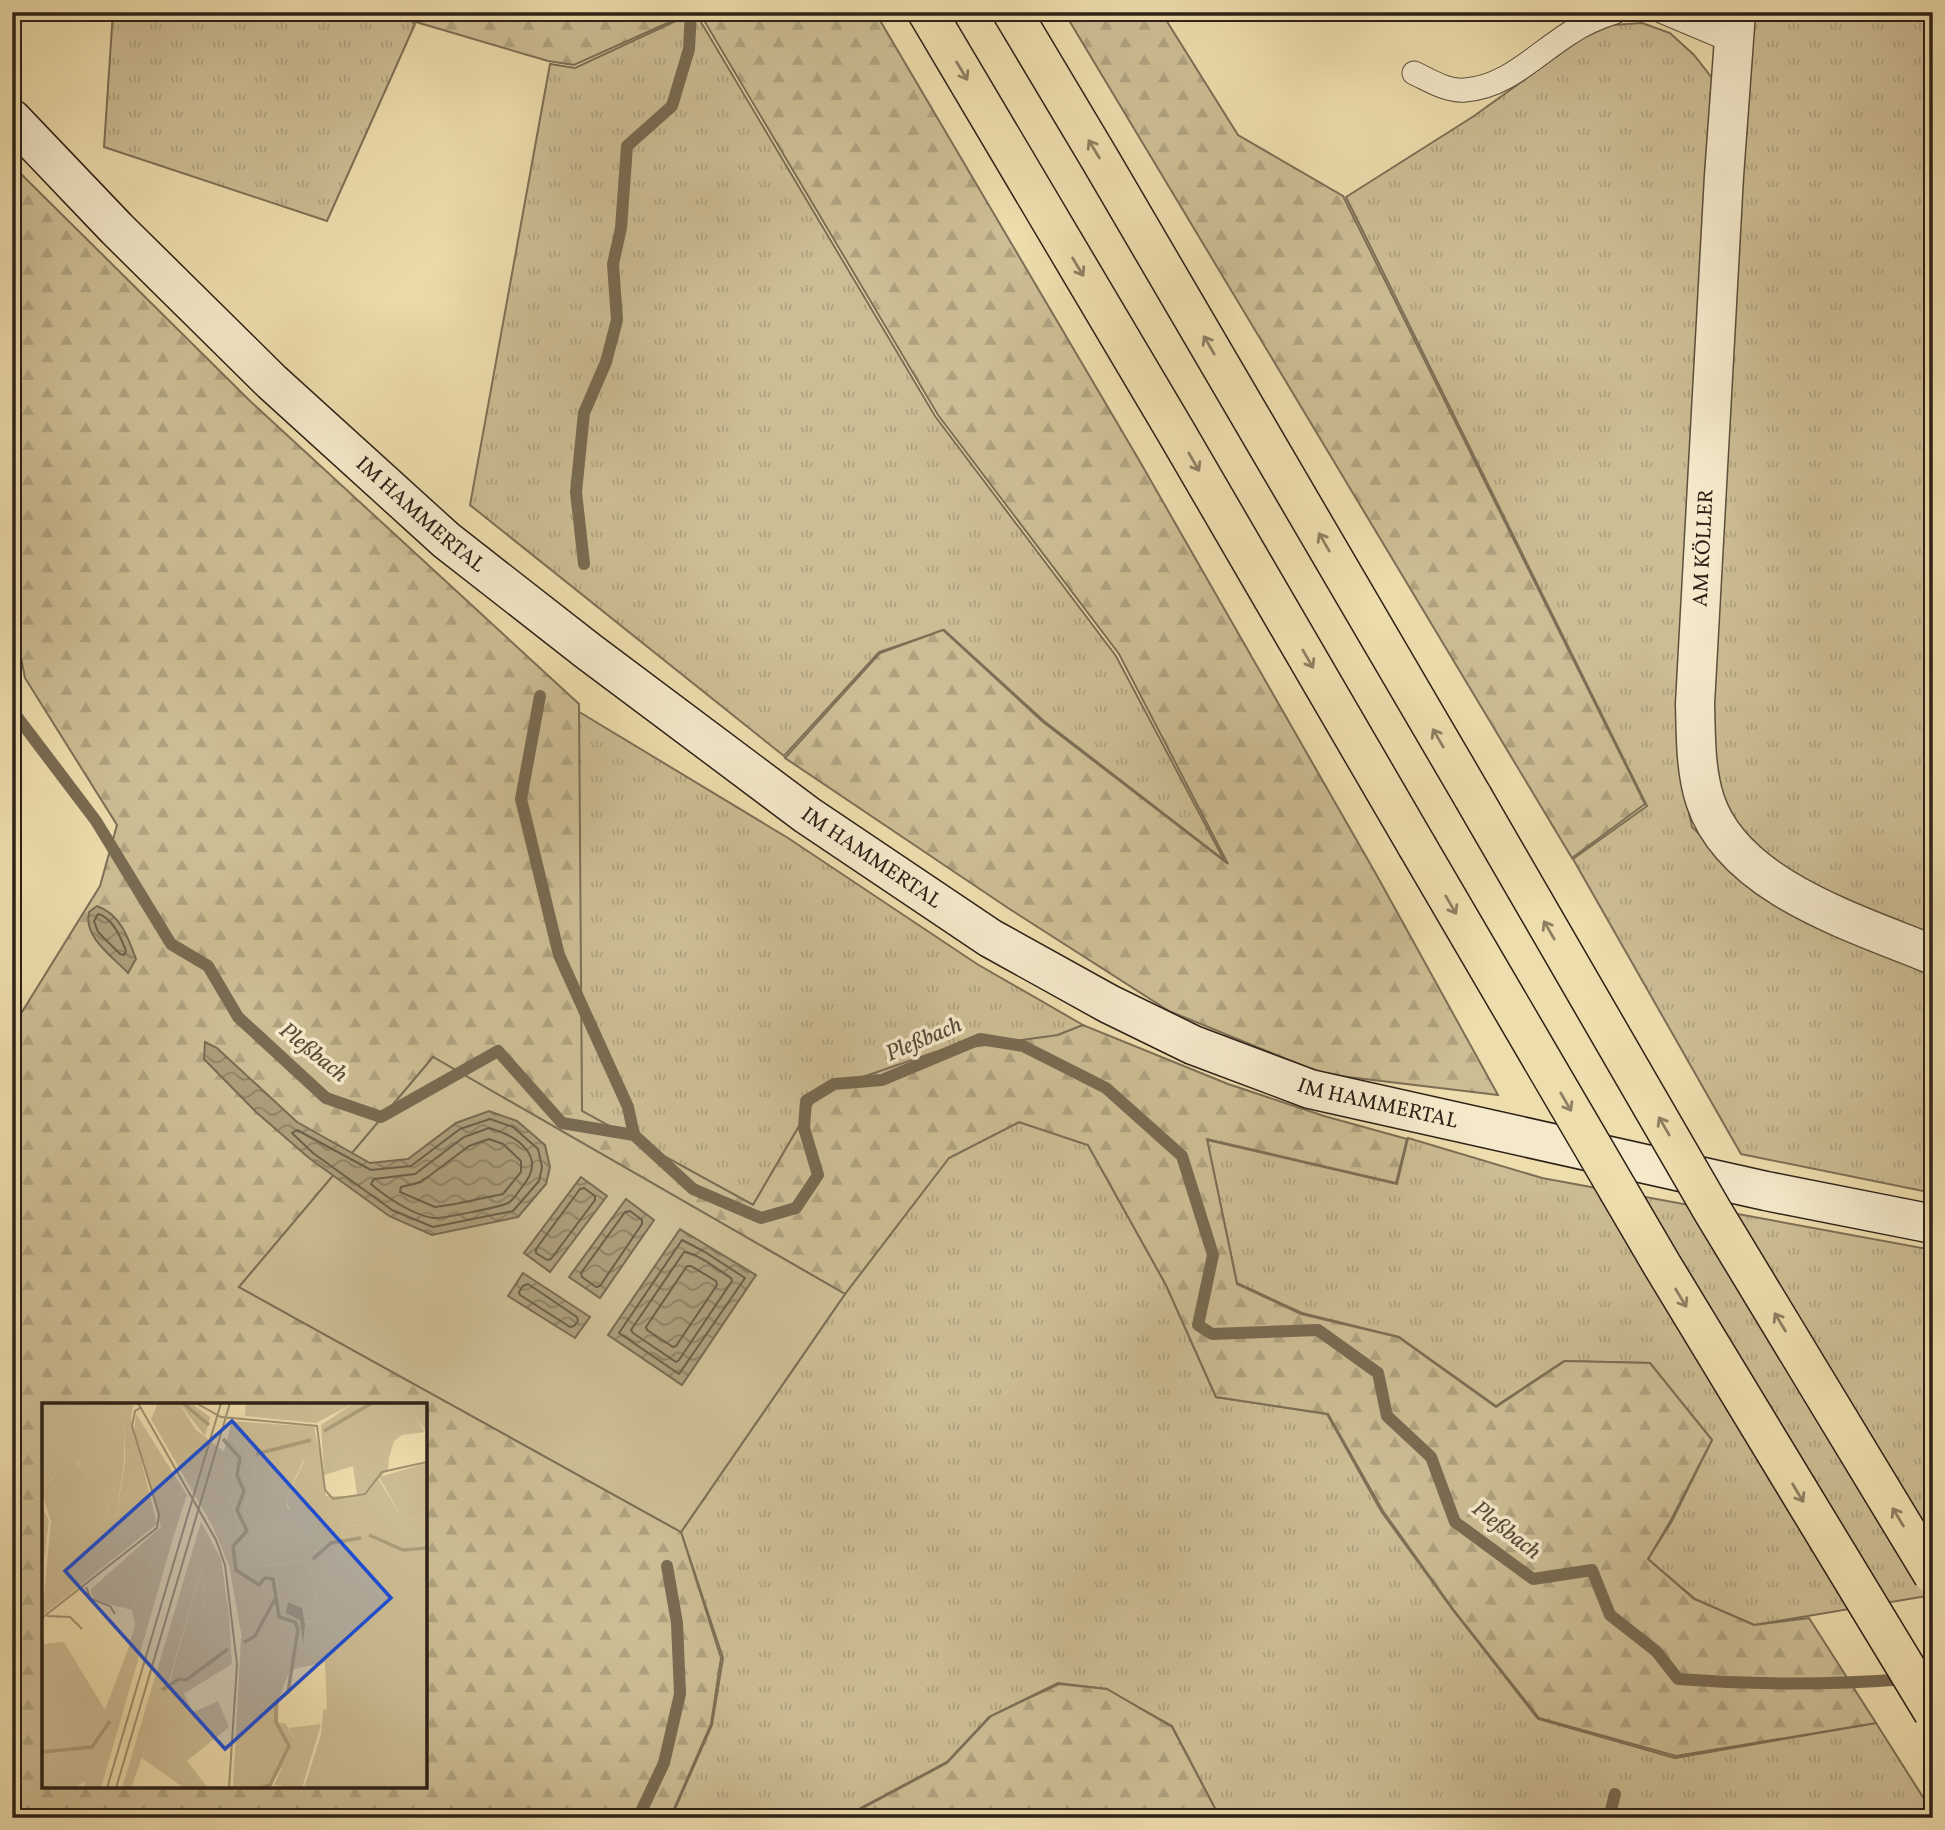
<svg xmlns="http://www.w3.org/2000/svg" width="1945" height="1830" font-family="Vollkorn,serif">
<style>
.grass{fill:url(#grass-tufts);stroke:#7d6f56;stroke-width:2}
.forest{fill:url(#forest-firs);stroke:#7d6f56;stroke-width:2;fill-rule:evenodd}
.garden{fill:#cdbd94;stroke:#7d6f56;stroke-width:2}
.water{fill:url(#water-waves);stroke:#796b52;stroke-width:2}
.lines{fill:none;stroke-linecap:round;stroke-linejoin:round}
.shore{stroke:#6c5f48;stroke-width:2}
.stream{stroke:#796b52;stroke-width:12}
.service-casing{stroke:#5d503c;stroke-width:25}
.minor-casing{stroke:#5d503c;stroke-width:41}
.secondary-casing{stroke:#2d2117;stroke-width:41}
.motorway-casing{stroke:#2d2117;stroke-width:41}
.service{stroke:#f4e9ca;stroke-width:23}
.minor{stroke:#f4e9ca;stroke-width:38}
.secondary{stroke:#f4e9ca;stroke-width:38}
.motorway{stroke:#eeddad;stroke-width:38}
.motorway-bridge-casing{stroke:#2d2117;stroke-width:41;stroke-linecap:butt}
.motorway-bridge{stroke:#eeddad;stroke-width:38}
.oneway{stroke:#8e7f62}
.labels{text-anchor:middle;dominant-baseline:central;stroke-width:7;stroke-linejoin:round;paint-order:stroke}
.street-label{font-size:21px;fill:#2d2117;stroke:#f4e9ca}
.water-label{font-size:23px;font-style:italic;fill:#594c3a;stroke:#f4e9ca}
.inset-river{fill:none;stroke:#ac9d7a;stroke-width:3.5}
.inset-road{fill:none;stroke:#a19271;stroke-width:2}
.view{fill:#1d4ed8;fill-opacity:0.15;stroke:#1d4ed8;stroke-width:3.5}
.inset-edge{fill:none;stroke:#2d2117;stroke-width:3.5}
</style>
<defs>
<pattern id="grass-tufts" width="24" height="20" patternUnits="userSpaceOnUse" patternTransform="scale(1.75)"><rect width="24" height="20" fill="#cdbd94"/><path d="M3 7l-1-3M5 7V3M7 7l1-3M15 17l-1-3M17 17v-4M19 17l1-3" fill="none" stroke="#b0a27f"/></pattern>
<pattern id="forest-firs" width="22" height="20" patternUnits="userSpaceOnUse" patternTransform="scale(1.75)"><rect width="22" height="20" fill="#cdbd94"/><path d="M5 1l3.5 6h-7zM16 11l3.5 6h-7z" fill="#b0a27f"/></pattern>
<pattern id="water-waves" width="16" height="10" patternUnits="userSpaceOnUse" patternTransform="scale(1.75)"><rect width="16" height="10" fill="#ac9d7a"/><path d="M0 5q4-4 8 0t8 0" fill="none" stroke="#8c8063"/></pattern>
</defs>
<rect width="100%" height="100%" fill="#eeddad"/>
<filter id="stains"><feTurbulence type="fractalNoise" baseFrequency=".00286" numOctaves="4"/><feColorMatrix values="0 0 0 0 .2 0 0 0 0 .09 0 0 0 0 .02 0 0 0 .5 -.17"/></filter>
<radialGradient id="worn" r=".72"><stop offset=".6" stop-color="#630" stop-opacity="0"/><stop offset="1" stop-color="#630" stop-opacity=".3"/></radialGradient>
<g class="grass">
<polygon points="113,12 400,12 415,24 327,221 104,147"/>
<polygon points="695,12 935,416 1116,656 1224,860 1044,721 944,630 879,652 784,756 470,505 550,64 575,68"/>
<polygon points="1750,12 1933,12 1933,943 1787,877 1728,814 1713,770 1706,702"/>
<polygon points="1642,23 1670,33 1694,55 1716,83 1682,779 1692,827 1729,863 1933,967 1933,1193 1741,1154 1573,859 1647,806 1346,197 1474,116 1582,38 1612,25"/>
<polygon points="576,710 788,838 977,964 1083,1025 1058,1035 819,1092 753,1205 581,1111"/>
<polygon points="1019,1122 1088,1145 1166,1285 1216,1397 1327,1414 1381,1511 1452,1609 1538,1719 1675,1758 1876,1723 1933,1813 1933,1818 1220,1818 1172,1726 1106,1689 1058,1683 989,1717 947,1762 842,1818 671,1818 712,1725 723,1658 681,1532 845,1294 948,1158"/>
<polygon points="1408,1138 1542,1178 1933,1250 1933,1595 1754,1625 1695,1599 1648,1559 1672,1521 1712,1440 1650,1363 1564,1361 1496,1406 1399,1337 1302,1313 1237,1283 1207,1140 1397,1184"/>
</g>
<g class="forest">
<polygon points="402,12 692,12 574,65 548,61 416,22"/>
<polygon points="699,12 875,12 1139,460 1376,874 1498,1095 1323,1074 1169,1011 1008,908 785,758 880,653 943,630 1043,722 1228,864 1119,654 938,415"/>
<polygon points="1064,12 1161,12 1238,135 1343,196 1645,804 1572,858"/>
<path d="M12 165 249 400 579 704 582 1111 753 1205 819 1092 935 1052 1058 1035 1083 1025 1228 1084 1324 1116 1407 1139 1396 1183 1207 1139 1237 1284 1301 1314 1398 1337 1496 1407 1565 1361 1650 1363 1712 1440 1671 1520 1648 1559 1694 1599 1754 1625 1809 1618 1876 1723 1676 1756 1539 1718 1453 1609 1383 1511 1328 1414 1216 1397 1166 1285 1088 1145 1019 1122 949 1158 845 1294 433 1057 239 1287 681 1532 721 1658 711 1724 670 1818H12V1028L100 886 117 825 25 678 12 611ZM44 1405H425V1786H44Z"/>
<polygon points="1059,1684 1107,1689 1172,1727 1220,1818 844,1818 947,1763 991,1716"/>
</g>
<polygon class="garden" points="433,1057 845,1294 681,1532 239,1287"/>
<g class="water">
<path d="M97 906C120 914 128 937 136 959L128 973C112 956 83 937 89 912Z"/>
<polygon points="205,1042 217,1048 297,1122 370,1163 408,1159 456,1123 489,1111 517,1121 545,1145 550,1167 546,1184 518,1217 432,1235 389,1216 309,1158 256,1112 204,1059"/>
<polygon points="581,1177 607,1196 550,1272 524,1253"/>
<polygon points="626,1199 654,1220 600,1298 569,1277"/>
<polygon points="680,1229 756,1275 682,1385 608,1335"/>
<polygon points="523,1273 590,1317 575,1338 508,1296"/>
</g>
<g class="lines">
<g class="shore">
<path d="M98 914C113 918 121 938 126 951L124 955 120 954 98 932 94 921Z"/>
<polygon points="490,1119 513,1127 538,1149 542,1167 539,1181 513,1211 433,1227 392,1210 313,1153 292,1133 297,1130 371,1170 411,1166 460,1129"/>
<path d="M489 1128C518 1136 548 1157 522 1187 518 1192 513 1201 508 1203 500 1207 441 1219 433 1218 413 1215 386 1197 371 1184L374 1179 415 1174 464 1137Z"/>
<polygon points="489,1139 503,1144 521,1161 521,1172 503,1194 455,1204 435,1207 400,1192 401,1187 421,1182 469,1146"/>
<polygon points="584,1188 595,1196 595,1200 551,1259 547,1260 536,1253 536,1249 580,1189"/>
<polygon points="630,1211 642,1220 642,1224 600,1286 596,1287 582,1277 581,1273 625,1212"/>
<polygon points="682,1240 705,1252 745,1278 679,1374 619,1333"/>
<path d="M684 1252C699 1254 717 1269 731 1278L732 1281 679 1360 676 1362 633 1333 631 1330Z"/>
<polygon points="687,1266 691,1266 716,1281 717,1285 676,1346 673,1347 647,1330 646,1327"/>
<polygon points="528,1284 577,1317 578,1321 574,1326 570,1327 520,1295 519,1292 523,1286"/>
</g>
<g class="stream">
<polyline points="584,564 576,492 584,413 606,362 617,320 613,264 621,228 627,146 672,106 689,49 691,12"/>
<polyline points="540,696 521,799 559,955 628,1107 634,1135"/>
<path d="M12 710 96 821 171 944 208 966 238 1017 326 1098 381 1117 498 1051 562 1123 634 1135 693 1189 761 1218 796 1208 818 1175 804 1128 806 1101 834 1084 882 1080 980 1039 1023 1046 1106 1088 1182 1156 1213 1255 1198 1325 1212 1334 1318 1330 1378 1373 1387 1416 1431 1457 1455 1522 1533 1579 1592 1570 1610 1615 1656 1651 1678 1679C1754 1685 1830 1685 1906 1679"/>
<polyline points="638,1818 664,1763 680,1694 677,1623 667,1566"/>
<polyline points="1609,1818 1615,1794"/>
</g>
<defs>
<g id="service">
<polyline points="1663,12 1732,41"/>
<path d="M1414 73C1429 80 1448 92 1465 90 1507 87 1536 54 1570 33 1583 24 1599 17 1615 12"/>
</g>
<path id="minor" d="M1736 12 1724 176 1695 704C1696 735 1695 769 1705 800 1733 887 1856 923 1933 955"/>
<g id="secondary">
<path id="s1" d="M12 119 117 229 272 382 446 540 588 651 807 815 990 938 1109 1004 1193 1045 1310 1089 1766 1191 1933 1224"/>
</g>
<g id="motorway">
<polyline points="927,12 1176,432 1417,846"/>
<polyline points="1012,12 1101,161 1473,797"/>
</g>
</defs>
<use href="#service" class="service-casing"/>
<use href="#minor" class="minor-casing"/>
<use href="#secondary" class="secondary-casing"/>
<use href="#motorway" class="motorway-casing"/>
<use href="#service" class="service"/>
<use href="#minor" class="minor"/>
<use href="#secondary" class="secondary"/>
<use href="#motorway" class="motorway"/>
<defs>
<g id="motorway-bridge">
<polyline points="1473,797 1712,1210 1933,1575"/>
<polyline points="1417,846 1662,1265 1933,1712"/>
</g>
</defs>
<use href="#motorway-bridge" class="motorway-bridge-casing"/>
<use href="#motorway-bridge" class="motorway-bridge"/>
</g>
<defs><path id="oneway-shaft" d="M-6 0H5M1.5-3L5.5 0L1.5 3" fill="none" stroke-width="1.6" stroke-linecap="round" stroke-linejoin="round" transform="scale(1.75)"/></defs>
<g class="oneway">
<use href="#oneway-shaft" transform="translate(962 71) rotate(59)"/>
<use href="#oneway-shaft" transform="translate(1094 149) rotate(-121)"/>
<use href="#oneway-shaft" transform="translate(1078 267) rotate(59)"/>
<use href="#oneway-shaft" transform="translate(1209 345) rotate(-120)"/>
<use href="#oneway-shaft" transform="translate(1194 462) rotate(60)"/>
<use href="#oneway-shaft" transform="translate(1324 542) rotate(-120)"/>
<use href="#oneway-shaft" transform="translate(1308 659) rotate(60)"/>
<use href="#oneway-shaft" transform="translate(1438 738) rotate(-120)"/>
<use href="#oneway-shaft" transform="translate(1451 905) rotate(60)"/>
<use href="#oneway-shaft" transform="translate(1549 930) rotate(-120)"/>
<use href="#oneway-shaft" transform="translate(1566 1102) rotate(60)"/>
<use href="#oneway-shaft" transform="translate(1664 1126) rotate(-120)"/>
<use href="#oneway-shaft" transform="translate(1681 1298) rotate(59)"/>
<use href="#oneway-shaft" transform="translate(1780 1322) rotate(-121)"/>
<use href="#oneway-shaft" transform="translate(1798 1493) rotate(59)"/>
<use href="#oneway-shaft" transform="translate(1898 1517) rotate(-121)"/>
</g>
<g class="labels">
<g class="street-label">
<text stroke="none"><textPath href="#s1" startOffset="569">IM HAMMERTAL</textPath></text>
<text transform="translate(1704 548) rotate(-87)">AM KÖLLER</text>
<text stroke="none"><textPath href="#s1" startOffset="1136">IM HAMMERTAL</textPath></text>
<text stroke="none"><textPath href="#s1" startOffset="1703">IM HAMMERTAL</textPath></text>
</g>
<g class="water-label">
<text transform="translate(924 1040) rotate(-23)">Pleßbach</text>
<text transform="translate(313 1053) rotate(39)">Pleßbach</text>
<text transform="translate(1506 1531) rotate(38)">Pleßbach</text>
</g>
</g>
<g transform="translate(42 1403)">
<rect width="385" height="385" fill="#eeddad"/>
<path d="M0 0H40L26 9 0 45ZM77 0 91 2 89 16 115 121 0 213 9 119 0 90 19 61 34 58 44 72 54 75V89L66 100 67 112 74 114 83 59V15ZM116 0H137L154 27 187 52 189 67 173 71 171 83 188 94 198 128 187 142 176 121 171 124 109 16ZM312 0H385V29L374 15 334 30 347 55 346 66 326 88 315 92 311 63 282 72 279 22ZM94 11 145 92 132 132 121 130 90 207 52 197 48 187 119 124 92 29ZM190 18 272 24 278 52 261 58 244 97 246 106 281 120 322 123 318 130 281 139 266 158 210 164 201 161 198 152 210 120 202 109 213 64 205 49 186 33ZM385 60V118L360 115 337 74ZM0 104 7 118 0 170ZM187 163 231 178 236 201 200 235ZM160 164 163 208 187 212 190 261 143 290 127 281ZM22 239 63 307 55 327 0 345V241ZM176 298 187 324 145 358 166 385H142L100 355 107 334 115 326ZM279 321 260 385 232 382 253 337 247 325Z" fill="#cdbd94"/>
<path d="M40 0H77L83 15 82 59 74 114 67 112 66 100 54 89V75L44 72 35 58 19 61 0 89V45L26 9ZM137 0H149L168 14 163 33ZM204 0 248 1 312 0 274 20 203 13ZM374 15 383 29 360 32 352 38 347 55 334 30 346 21ZM186 33 205 49 213 64 202 109 210 120 198 153 201 161 210 164 231 162 243 219 280 218 266 158 281 139 318 130 321 123 281 120 249 111 244 97 264 54 278 52 284 93H319L336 75 360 115 385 118V385H262L279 332 281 307 285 306 283 259 248 267 237 295 236 319 244 321 253 337V350L246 365 241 363 225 385H191L199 235 236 201 230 178 215 181 187 163 171 124 176 121 187 142 198 127 188 94 171 83 173 71 189 67 182 48ZM159 119 179 156 187 212 163 208 160 164 126 281 141 288 151 310 107 334 89 385H80ZM121 130 132 132 59 385H42L43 378 33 385H0V345L55 327 85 249 93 222 90 207Z" fill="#cdbd94"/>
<path d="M266 158 280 218 243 219 231 162Z" fill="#cdbd94"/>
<path d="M246 199 260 205 263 222 261 241 258 217 244 210Z" fill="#ac9d7a"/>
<path class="inset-river" d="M141 0 167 22M282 28 330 0M181 36 198 55 195 72 202 88 195 107 205 128 191 143 194 167 217 182 223 175 231 176 237 214 253 219 256 226 246 289 234 299V319L247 343 228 382 218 385M214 51 269 37M327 132 361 147 385 145M271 156 289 140 319 135M202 239 213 233 233 196M120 287 137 276 144 277 186 246M0 349 50 344 68 318"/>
<path class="inset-road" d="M96 0 174 137 183 162 195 261 187 385M154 0 179 14 275 23 283 87 291 96 323 91 340 69 385 59M44 184 49 196 68 203 73 211M5 213 28 214 40 226M0 215 115 125 117 111 90 23 93 8 98 5M65 385 179 0M74 385 188 0"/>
<path class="view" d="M190 18 349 195 183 346 23 168Z"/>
<rect width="385" height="385" class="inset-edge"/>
</g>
<rect width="1945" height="1830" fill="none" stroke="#eeddad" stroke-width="42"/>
<rect x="14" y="14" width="1917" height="1802" fill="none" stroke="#2d2117" stroke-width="3.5"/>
<rect x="21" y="21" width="1903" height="1788" fill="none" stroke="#2d2117" stroke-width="2"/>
<rect width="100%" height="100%" filter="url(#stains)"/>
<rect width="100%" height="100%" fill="url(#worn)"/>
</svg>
